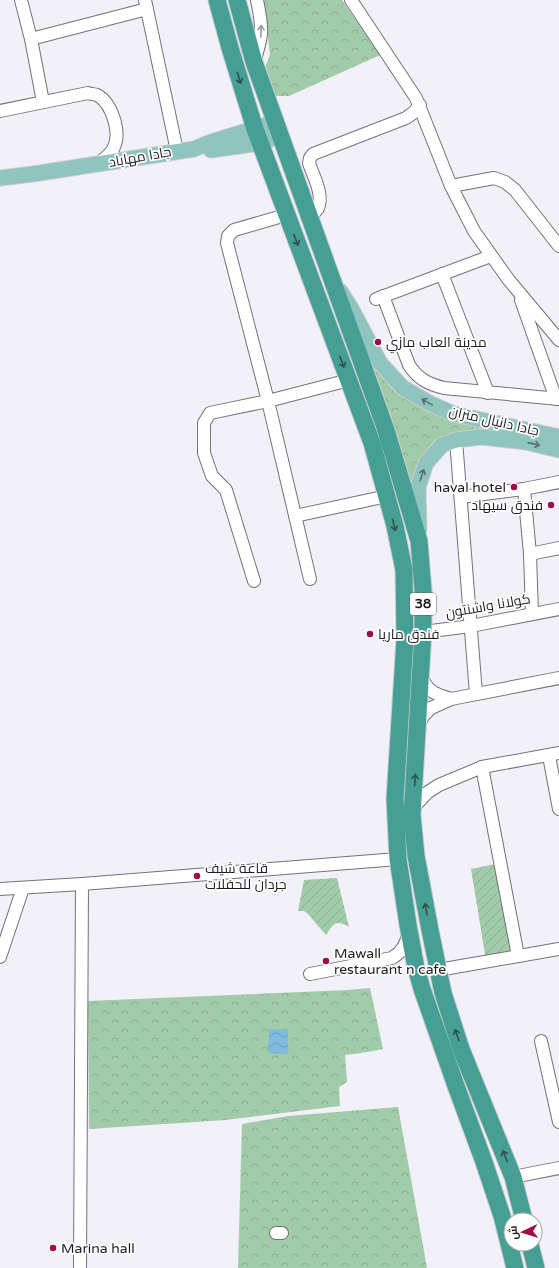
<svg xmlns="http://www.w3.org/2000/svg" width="559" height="1268" font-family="'Varela Round',Cairo,sans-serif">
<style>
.forest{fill:url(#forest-crowns)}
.garden{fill:url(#garden-furrows)}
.water{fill:url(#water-waves)}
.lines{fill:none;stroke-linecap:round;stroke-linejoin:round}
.minor-casing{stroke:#73727a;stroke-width:14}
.major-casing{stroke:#cecece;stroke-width:17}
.highway-casing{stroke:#cecece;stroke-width:19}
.minor{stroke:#fff;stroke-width:12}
.major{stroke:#90c5bf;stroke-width:15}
.highway{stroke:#469f95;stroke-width:17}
.oneway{stroke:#9a9a9b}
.oneway2{stroke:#2e524f}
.oneway3{stroke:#577270}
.poi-dot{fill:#a30946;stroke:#fff;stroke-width:1.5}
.labels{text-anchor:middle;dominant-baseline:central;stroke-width:3.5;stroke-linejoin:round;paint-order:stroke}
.shield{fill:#fff;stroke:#626264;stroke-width:1}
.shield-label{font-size:13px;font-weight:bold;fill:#1e1e21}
.street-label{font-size:14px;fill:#1e1e21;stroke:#fff}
.poi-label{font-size:14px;fill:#1e1e21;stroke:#fff;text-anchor:start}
</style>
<defs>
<pattern id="forest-crowns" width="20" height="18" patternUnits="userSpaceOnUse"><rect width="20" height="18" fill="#a1cba9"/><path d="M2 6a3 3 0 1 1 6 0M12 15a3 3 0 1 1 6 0" fill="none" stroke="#8aae91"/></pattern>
<pattern id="garden-furrows" width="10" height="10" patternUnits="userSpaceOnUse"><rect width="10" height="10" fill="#a1cba9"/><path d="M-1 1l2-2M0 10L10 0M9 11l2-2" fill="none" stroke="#8aae91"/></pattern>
<pattern id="water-waves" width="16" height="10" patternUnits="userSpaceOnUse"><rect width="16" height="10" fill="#81bbdf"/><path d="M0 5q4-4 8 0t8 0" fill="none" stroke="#6fa0bf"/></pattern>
</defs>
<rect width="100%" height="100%" fill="#f2f0f9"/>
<g class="forest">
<polygon points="263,0 342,0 380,55 289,96 274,96 264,71 270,54"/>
<polygon points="356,329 395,386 559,443 446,439 414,502"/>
<polygon points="370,988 383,1049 361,1053 345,1055 347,1082 339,1087 340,1106 225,1120 89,1129 88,1001 348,990"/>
<polygon points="398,1107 427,1268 238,1268 242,1124 288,1116"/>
</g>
<g class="garden">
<polygon points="500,863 518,956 486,960 471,869"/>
<path d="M337 878 349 927C336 919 333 924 326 935L307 913 304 911H298L304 880Z"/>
</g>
<polygon class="water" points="269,1029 288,1030 288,1054 268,1053"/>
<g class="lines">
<defs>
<g id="minor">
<polyline points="21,0 31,39 43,102"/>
<polyline points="145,0 177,151"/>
<polyline points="351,0 416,98 451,186 474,231 508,279 559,340"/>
<polyline points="31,39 147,9"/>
<path d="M254 62C257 53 260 44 261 34 262 23 259 11 257 0"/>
<path d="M0 111 88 93C90 94 94 94 97 95 112 103 121 132 114 147 112 154 102 160 97 165"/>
<polyline points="451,186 494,178 505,182 515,190 559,246"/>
<polyline points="286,215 234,230 228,236 227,243 268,401 310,579"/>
<path d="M309 217C312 214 316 212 318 208 324 194 313 176 309 163L310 158 313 154 406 118 413 113 420 105"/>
<polyline points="442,274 488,393"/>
<path d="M383 296 409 365C418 379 428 384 444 388L559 399"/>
<polyline points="376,299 491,256"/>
<polyline points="521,300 556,399"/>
<polyline points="456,440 476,694"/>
<polyline points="524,489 530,554 532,614"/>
<polyline points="461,497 524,489 559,482"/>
<polyline points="295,516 387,496"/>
<polyline points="530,554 559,548"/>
<polyline points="254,581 226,490 212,476 204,453 204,423 210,413 268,401 349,380"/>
<polyline points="423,632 471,626 559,609"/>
<path d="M421 675C427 692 435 694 451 699"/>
<polyline points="418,726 423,716 431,708 451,699 559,678"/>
<polyline points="549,756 559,809"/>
<polyline points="482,767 518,956"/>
<polyline points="413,808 428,792 439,785 482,767 559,753"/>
<polyline points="0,889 82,884 398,859"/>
<polyline points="0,957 23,888"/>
<polyline points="438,970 559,949"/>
<path d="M310 974 392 958C402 952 407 944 408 933"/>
<polyline points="541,1041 559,1122"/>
<polyline points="513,1177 559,1168"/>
<polyline points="276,1233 282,1233"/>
<polyline points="80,1268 82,884"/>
</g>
<g id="major">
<polyline points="211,150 261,143 280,135"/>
<polyline points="0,178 33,174 194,149 211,142 276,122"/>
<polyline points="340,291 351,308 380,363 403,388 431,404 454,414 559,437"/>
<polyline points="419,530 418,487 426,463 442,445 456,440 481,437 526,442 559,450"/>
</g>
<g id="highway">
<polyline points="217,0 230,48 255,129 372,443 395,526 404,570 405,639 395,799 398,859 408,925 416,968 422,989 456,1086 484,1162 502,1216 515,1268"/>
<polyline points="237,0 254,62 386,430 419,541 423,590 423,632 412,815 416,856 430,930 443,993 461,1049 513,1177 524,1220"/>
<polyline points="530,1244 536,1268"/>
</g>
</defs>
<use href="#minor" class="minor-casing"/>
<use href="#major" class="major-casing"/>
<use href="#highway" class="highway-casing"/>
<use href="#minor" class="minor"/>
<use href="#major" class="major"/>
<use href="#highway" class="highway"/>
</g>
<defs><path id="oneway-shaft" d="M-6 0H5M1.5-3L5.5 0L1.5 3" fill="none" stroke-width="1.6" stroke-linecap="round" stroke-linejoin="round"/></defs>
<use class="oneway" href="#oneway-shaft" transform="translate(261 31) rotate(-88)"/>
<g class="oneway2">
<use href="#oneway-shaft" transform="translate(239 78) rotate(73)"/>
<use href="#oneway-shaft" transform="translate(296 240) rotate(69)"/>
<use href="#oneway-shaft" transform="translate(342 362) rotate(69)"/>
<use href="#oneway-shaft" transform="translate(394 525) rotate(76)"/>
<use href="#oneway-shaft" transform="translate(415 780) rotate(-87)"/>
<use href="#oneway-shaft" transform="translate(426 909) rotate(-100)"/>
<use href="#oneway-shaft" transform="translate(457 1035) rotate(-108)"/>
<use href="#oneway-shaft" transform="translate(505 1156) rotate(-112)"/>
</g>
<g class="oneway3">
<use href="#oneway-shaft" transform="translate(427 402) rotate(-151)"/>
<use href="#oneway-shaft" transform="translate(534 444) rotate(13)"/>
<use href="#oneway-shaft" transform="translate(422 475) rotate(-72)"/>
</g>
<g class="poi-dot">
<circle cx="378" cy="342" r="4"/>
<circle cx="514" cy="487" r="4"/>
<circle cx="551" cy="505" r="4"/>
<circle cx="370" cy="634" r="4"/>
<circle cx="197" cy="876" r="4"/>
<circle cx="326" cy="961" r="4"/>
<circle cx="53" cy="1248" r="4"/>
</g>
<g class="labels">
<rect class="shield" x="410" y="593" width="26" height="22" rx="3"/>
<g class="shield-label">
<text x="423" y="604">38</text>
</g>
<g class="street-label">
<text transform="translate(140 157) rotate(-10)">جادا مهاباد</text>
<text transform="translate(494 421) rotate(13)">جادا دانيال متران</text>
<text transform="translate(488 606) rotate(-10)">كولانا واشنتون</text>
</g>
<g class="poi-label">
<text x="386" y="342">مدينة العاب مازي</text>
<text x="506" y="487" text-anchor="end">haval hotel</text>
<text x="543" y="505" text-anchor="end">فندق سيهاد</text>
<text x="378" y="634">فندق ماريا</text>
<text x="205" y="868">قاعة شيف<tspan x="205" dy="16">جردان للحفلات</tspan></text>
<text x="334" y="953">Mawall<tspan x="334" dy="16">restaurant n cafe</tspan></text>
<text x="61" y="1248">Marina hall</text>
</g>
</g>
<g transform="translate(523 1232) rotate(266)"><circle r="19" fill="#ffffff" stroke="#a5a5a6"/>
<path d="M0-3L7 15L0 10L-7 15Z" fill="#a30946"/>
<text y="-6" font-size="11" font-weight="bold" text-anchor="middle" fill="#1e1e21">ش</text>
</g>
</svg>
